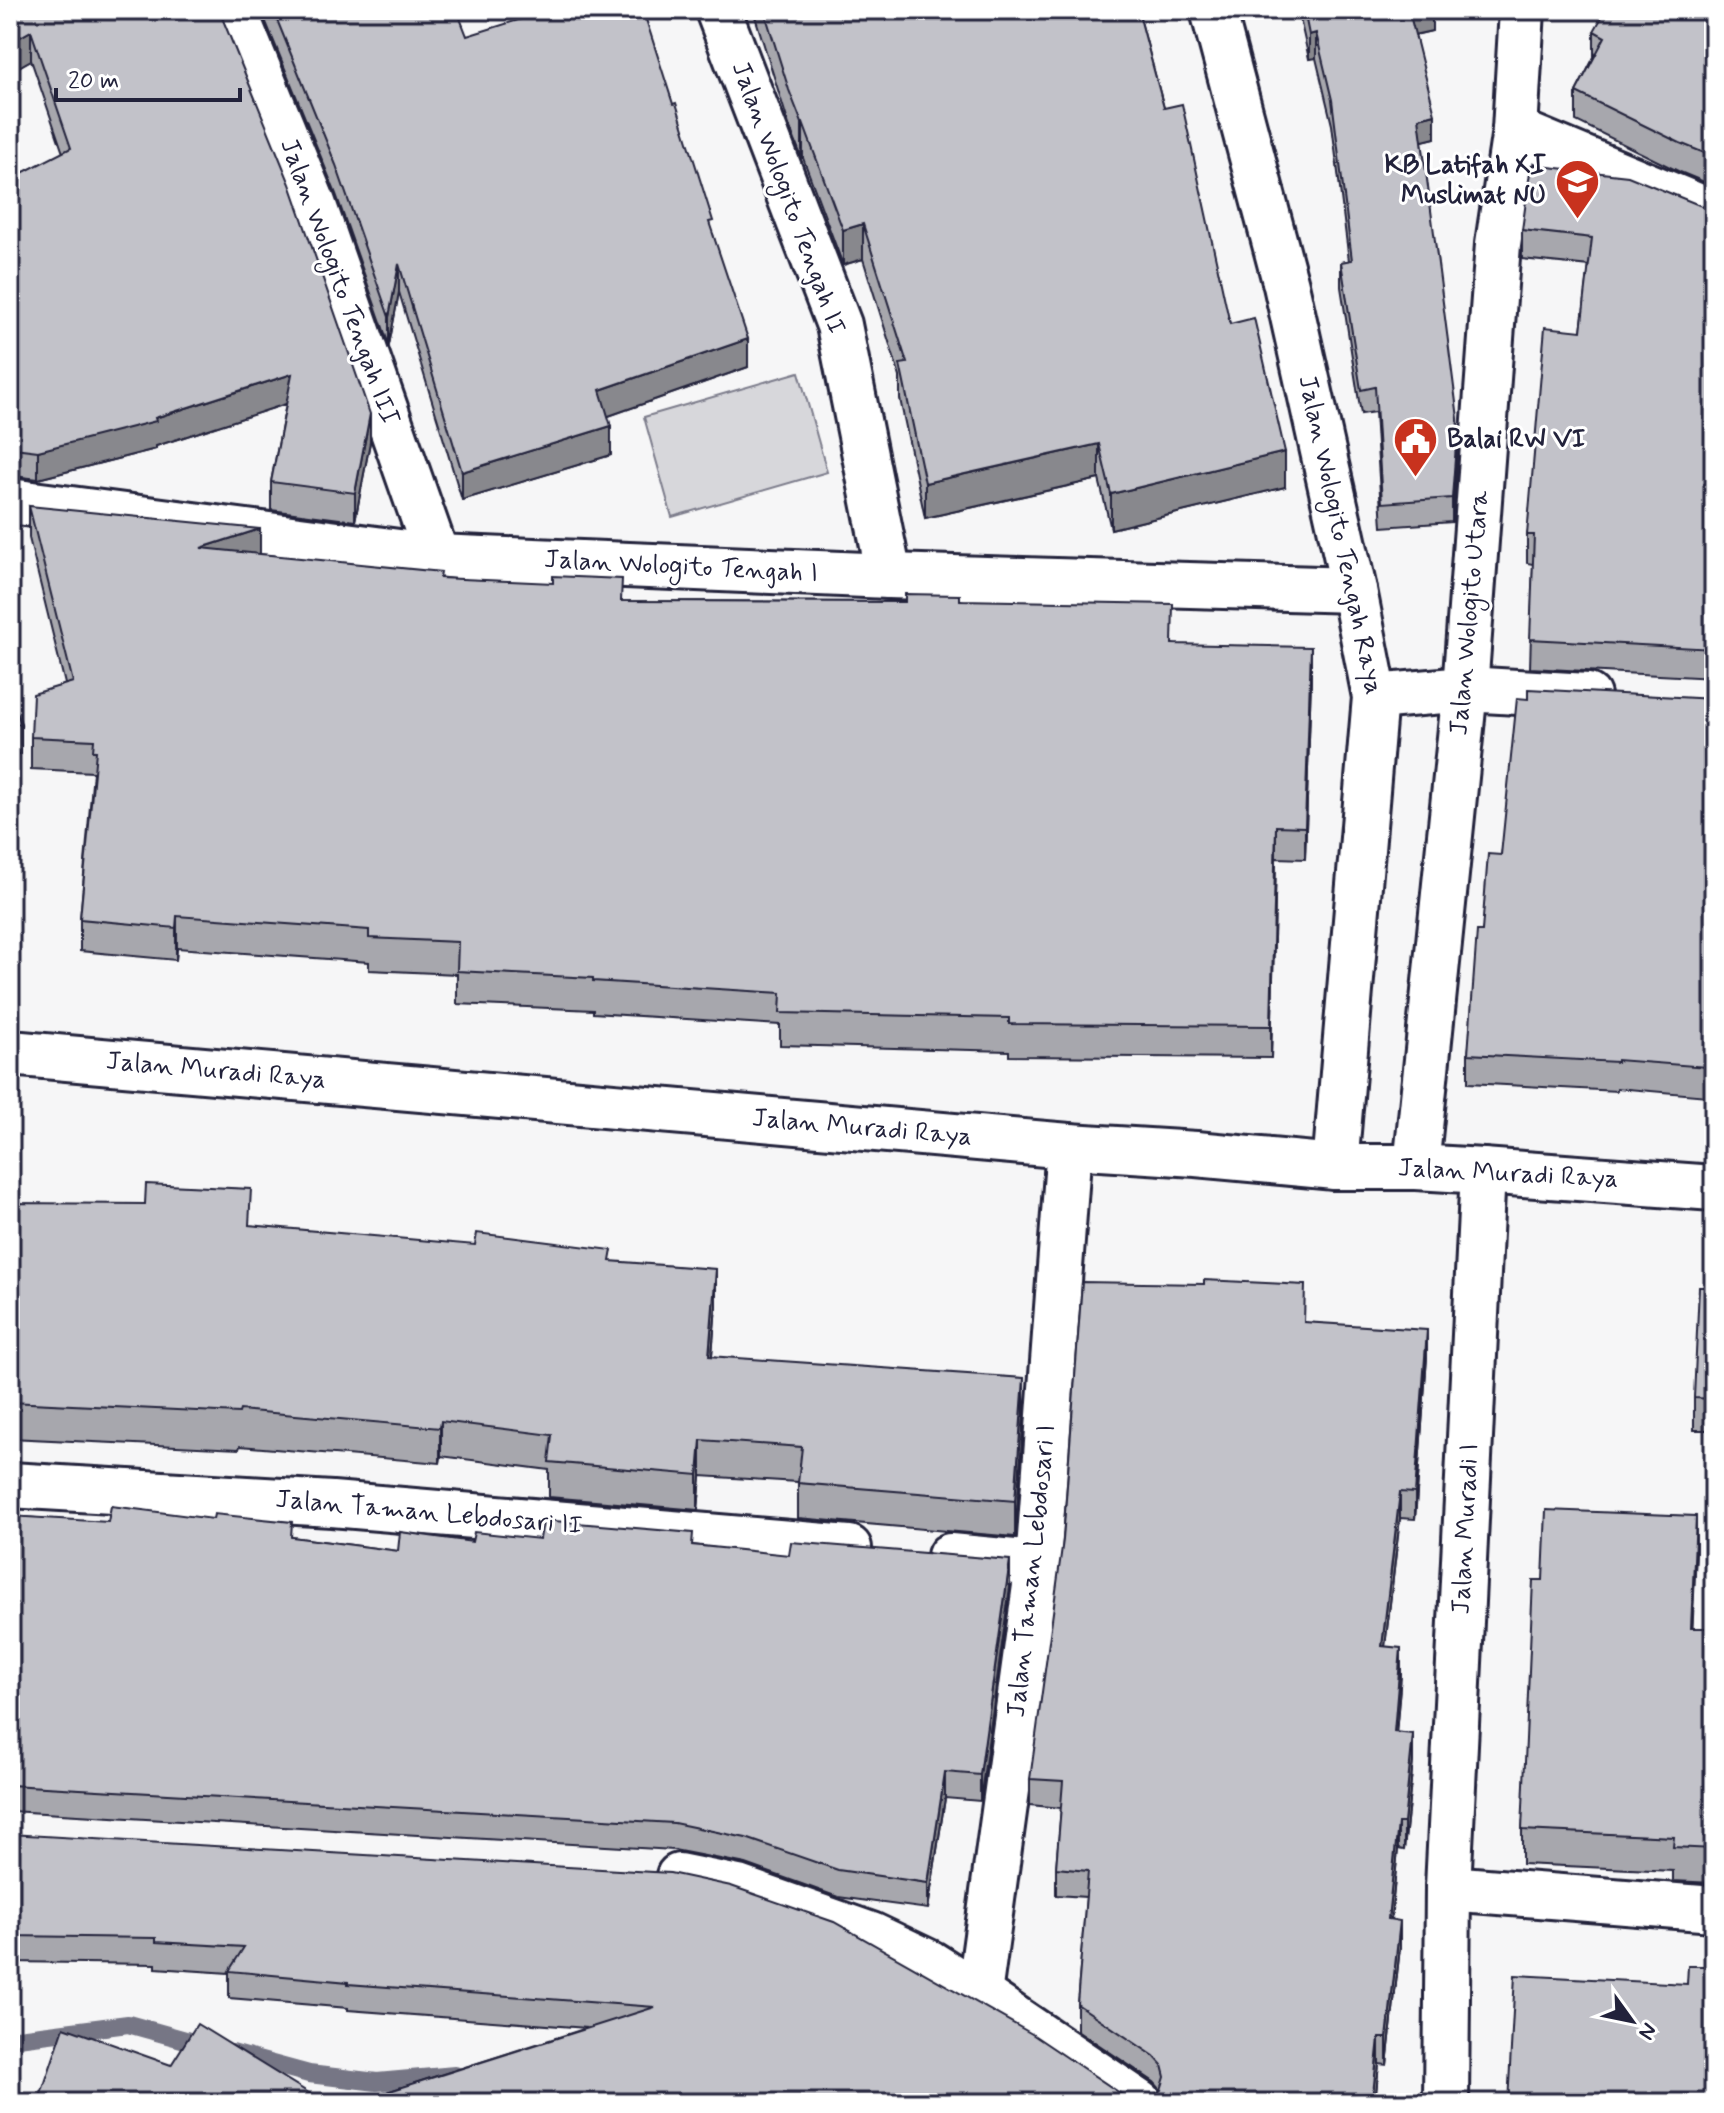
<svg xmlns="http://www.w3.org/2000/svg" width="1724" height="2113" font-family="Mynerve,sans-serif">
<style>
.green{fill:#d7d7db;stroke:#7c7c8b;stroke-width:2}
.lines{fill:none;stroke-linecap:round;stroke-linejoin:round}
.stream{stroke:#767685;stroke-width:18}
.minor-casing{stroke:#22223b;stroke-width:50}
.minor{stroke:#fff;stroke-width:44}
.wall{fill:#a7a7ad;stroke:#22223b;stroke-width:2}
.shaded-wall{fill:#88888d;stroke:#22223b;stroke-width:2}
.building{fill:#c2c2c9;stroke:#22223b;stroke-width:2}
.labels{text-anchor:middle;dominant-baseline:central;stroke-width:6;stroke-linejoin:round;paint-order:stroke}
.poi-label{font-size:26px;font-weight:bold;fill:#22223b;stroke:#fff;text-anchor:end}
.street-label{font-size:26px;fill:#22223b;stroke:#fff}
</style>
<rect width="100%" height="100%" fill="#f6f6f7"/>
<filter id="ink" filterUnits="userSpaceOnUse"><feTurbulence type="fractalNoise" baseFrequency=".0125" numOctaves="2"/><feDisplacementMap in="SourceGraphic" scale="16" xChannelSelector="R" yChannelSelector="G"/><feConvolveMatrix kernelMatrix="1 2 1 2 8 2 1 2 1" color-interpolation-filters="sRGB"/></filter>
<g filter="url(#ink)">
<polygon class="green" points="799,372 827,472 672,517 644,417"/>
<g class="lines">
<g class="stream">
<polyline points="10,2039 128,2024 207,2046"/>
<polyline points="232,2053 309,2074 377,2082 455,2075"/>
</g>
<defs>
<g id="minor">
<polyline points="234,10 313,203 437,557"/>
<polyline points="718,10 839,325 889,576"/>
<polyline points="1213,10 1286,285 1354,590 1375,697 1335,1167"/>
<polyline points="1515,130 1714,213"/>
<polyline points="10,501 437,557 889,576 1354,590"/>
<polyline points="1375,697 1465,689 1588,696"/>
<polyline points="10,1053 1069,1146 1196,1154 1335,1167 1416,1167 1483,1171 1714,1188"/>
<polyline points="1416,1167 1465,689 1498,244 1515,130 1522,10"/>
<polyline points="10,1485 332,1504 849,1548"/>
<polyline points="950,1556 1038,1564"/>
<polyline points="679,1876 738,1888 871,1935 930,1963 979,1994 1140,2103"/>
<polyline points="1448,1888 1714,1909"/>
<polyline points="979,1994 1038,1564 1069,1146"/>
<polyline points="1446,2103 1448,1888 1483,1171"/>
</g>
</defs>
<use href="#minor" class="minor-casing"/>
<use href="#minor" class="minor"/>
</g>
<g class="wall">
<polygon points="10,10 219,10 370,442 355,521 271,510 271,482 286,404 156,446 156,449 38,479 14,476 10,462 10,179 63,153 31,60 15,69 10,60"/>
<polygon points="261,10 451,10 467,36 713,234 748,367 608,416 611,455 462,500 399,292 389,345 336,194"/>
<polygon points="753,10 1138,10 1164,108 1230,324 1285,487 1111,529 1099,479 925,518 900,399 900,377 863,259 843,265 803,158 802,158 789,125"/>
<polygon points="1298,10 1432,10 1432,31 1415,35 1435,138 1422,141 1458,443 1452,522 1382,527 1375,412 1361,414 1341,287 1341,262 1349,261 1332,125 1316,58 1309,59"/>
<polygon points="1714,10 1714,186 1680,172 1576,121 1576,92 1594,57 1594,31"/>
<polygon points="1704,207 1714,209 1714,678 1530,668 1533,564 1527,563 1527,535 1581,331 1589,266 1522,259 1522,230"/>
<polygon points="29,506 260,554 622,601 905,602 960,600 1172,644 1311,679 1305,859 1276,858 1271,1058 1009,1056 1009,1051 780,1045 780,1025 593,1013 593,1010 457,1004 457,974 369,970 369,962 177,948 176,960 80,951 80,919 93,772 31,769 31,737 65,684 29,538"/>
<polygon points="10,693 21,724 21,754 10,754"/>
<polygon points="1528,699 1714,699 1714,1057 1711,1056 1707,1096 1617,1088 1617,1091 1468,1083 1468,1054 1482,931 1501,855"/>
<polygon points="10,1203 612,1262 716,1305 712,1356 1024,1413 1015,1537 798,1518 798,1482 701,1476 698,1510 549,1497 549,1470 441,1456 440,1463 240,1446 239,1449 10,1438"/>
<polygon points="1714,1287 1714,1430 1694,1430 1694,1398"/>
<polygon points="1305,1322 1427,1357 1415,1519 1400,1518 1385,1646 1401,1674 1396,1733 1413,1761 1404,1850 1398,1849 1391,1920 1400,1947 1387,2065 1379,2064 1375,2103 352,2103 587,2028 348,2010 348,2008 229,1998 229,1973 156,1968 156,1964 10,1962 10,1834 1126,2097 1137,2101 1150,2099 1161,2090 1154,2082 1077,2030 1077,2004 1086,1897 1056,1895 1056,1868 1061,1808 1030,1805 1030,1779"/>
<polygon points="10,1516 292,1537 398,1551 472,1542 540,1539 693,1545 1010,1587 980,1801 945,1798 928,1909 838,1897 746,1864 674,1850 10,1811"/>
<polygon points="1696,1550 1692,1628 1714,1628 1714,1883 1673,1881 1673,1871 1522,1864 1522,1830 1543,1580"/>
</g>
<g class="shaded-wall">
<polygon points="1415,10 1432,10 1432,31 1409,36 1409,11"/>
<polygon points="31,31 31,60 15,69 15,40"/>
<polygon points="1316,33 1316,58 1309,59 1309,35"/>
<polygon points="1435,114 1435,138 1419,142 1419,118"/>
<rect x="802" y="123" width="1" height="35"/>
<polygon points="863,224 863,259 843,265 843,230"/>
<polygon points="399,264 399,292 389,345 389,317"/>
<polygon points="748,339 748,367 600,419 600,390"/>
<polygon points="292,374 292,402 156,446 156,449 38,479 38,451 155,418"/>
<polygon points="370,414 370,442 355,521 355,493"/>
<polygon points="1458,418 1458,443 1452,522 1452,498"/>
<polygon points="611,426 611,455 462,500 462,472"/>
<polygon points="1099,444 1099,479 925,518 925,483"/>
<polygon points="1285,452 1285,487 1111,529 1111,494"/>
<polygon points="260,529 260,562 201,548"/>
<polygon points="1311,647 1311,679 1305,859 1305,827"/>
<polygon points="1276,826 1276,858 1271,1058 1271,1026"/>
<polygon points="177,916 177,948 176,960 176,928"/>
<polygon points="1711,1028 1711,1056 1707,1096 1707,1067"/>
<polygon points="716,1269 716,1305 709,1391 709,1356"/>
<polygon points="1427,1330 1427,1357 1415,1519 1415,1493"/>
<polygon points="1024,1378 1024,1413 1015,1537 1015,1501"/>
<polygon points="441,1421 441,1456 440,1463 440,1428"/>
<polygon points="701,1440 701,1476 698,1510 698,1475"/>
<polygon points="1400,1492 1400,1518 1382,1673 1382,1646"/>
<polygon points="1696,1516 1696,1550 1691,1662 1691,1628"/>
<polygon points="1010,1560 1010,1587 980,1801 980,1775"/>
<polygon points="1401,1648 1401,1674 1394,1759 1394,1732"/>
<polygon points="1413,1734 1413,1761 1404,1850 1404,1823"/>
<polygon points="945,1772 945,1798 928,1909 928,1883"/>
<polygon points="1398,1823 1398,1849 1388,1946 1388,1919"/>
<polygon points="1400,1921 1400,1947 1387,2065 1387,2038"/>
<polygon points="1379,2038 1379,2064 1375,2103 1372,2103"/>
</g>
<g class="building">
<polygon points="10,10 219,10 290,184 370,414 355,493 271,482 292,374 155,418 156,421 38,451 14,448 10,434 10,179 71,148 31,31 15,40 10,32"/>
<polygon points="273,10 451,10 454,15 458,13 467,36 550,10 643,10 673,104 676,103 713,221 709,222 748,339 600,390 611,426 462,472 399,264 389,317 336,165"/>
<polygon points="764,10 1138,10 1164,108 1182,104 1230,324 1254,318 1285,452 1111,494 1099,444 925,483 900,364 907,363 863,224 843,230 803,123 802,123 789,90"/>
<polygon points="1304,10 1415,10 1409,11 1435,114 1419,118 1458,418 1452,498 1382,503 1375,387 1361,390 1341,262 1352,260 1332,100 1316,33 1309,35"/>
<polygon points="1606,10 1714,10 1714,157 1680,143 1576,92 1605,37 1594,31"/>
<polygon points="1531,165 1628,176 1704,207 1714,209 1714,649 1530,639 1534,535 1527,535 1545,327 1581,331 1592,238 1522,230"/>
<polygon points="29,506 260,529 201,548 441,572 440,578 553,583 553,576 622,579 621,601 905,602 905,594 960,595 960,600 1173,604 1172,644 1311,647 1305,827 1276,826 1271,1026 1009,1024 1009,1018 780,1013 781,993 593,981 593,978 457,971 458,942 369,938 369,930 177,916 176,928 80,919 96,751 93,751 94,740 31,737 33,694 73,682"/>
<polygon points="1528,689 1714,699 1714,1028 1711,1028 1707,1067 1617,1060 1617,1062 1468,1054 1477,931 1482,931 1488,854 1501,855 1517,698 1528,699"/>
<polygon points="10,693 21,724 10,723"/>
<polygon points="146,1184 251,1189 249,1225 475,1245 477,1233 612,1250 610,1261 716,1269 709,1356 1024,1378 1015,1501 798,1483 802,1447 701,1440 698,1475 549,1462 552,1435 441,1421 440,1428 240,1410 239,1413 10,1402 10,1203 145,1204"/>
<polygon points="1204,1280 1305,1285 1304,1322 1427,1330 1415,1493 1400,1492 1382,1646 1401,1648 1394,1732 1413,1734 1404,1823 1398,1823 1388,1919 1400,1921 1387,2038 1379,2038 1372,2103 352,2103 655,2007 348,1984 348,1982 229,1971 244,1947 156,1942 156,1938 10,1936 10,1834 670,1873 731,1886 834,1922 1032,2034 1126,2097 1137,2101 1150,2099 1161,2090 1165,2077 1162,2065 1154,2056 1077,2004 1088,1871 1056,1868 1063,1781 1030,1779 1063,1540 1082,1282 1204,1284"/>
<polygon points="1699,1287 1714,1287 1714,1399 1694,1398"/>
<polygon points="111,1506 213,1519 214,1514 292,1522 291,1537 398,1551 400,1532 472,1542 474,1532 540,1539 543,1520 693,1533 692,1545 789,1555 791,1542 1010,1560 980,1775 945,1772 928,1883 838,1870 746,1838 674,1823 10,1785 10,1516 108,1522"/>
<polygon points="1546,1510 1696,1516 1691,1628 1714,1628 1714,1849 1673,1847 1674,1837 1522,1830 1533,1580 1543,1580"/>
<polygon points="1688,1966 1714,1966 1714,2103 1508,2103 1515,1975 1687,1984"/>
<polygon points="197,2024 325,2103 38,2103 64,2027 171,2065"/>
</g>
</g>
<defs>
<symbol id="school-pin" viewBox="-11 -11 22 30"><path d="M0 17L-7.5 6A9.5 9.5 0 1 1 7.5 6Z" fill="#c8321e" stroke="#fff"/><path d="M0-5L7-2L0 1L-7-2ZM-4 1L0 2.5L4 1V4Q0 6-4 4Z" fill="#fff"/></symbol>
<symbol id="civic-pin" viewBox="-11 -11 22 30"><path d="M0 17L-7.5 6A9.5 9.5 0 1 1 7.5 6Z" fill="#c8321e" stroke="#fff"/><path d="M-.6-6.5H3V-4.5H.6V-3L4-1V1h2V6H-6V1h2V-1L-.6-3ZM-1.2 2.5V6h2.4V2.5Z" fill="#fff"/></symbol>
</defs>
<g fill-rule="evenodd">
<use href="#school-pin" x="1552" y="156" width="51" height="69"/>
<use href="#civic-pin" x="1390" y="414" width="51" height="69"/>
</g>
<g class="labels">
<g class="poi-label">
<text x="1546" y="166">KB Latifah XI<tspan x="1546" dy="30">Muslimat NU</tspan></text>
<text x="1447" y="440" text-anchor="start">Balai RW VI</text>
</g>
<g class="street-label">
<text transform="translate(788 198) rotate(70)">Jalan Wologito Tengah II</text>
<text transform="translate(339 282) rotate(70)">Jalan Wologito Tengah III</text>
<text transform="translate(1340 535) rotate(78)">Jalan Wologito Tengah Raya</text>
<text transform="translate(681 567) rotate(3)">Jalan Wologito Tengah I</text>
<text transform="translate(1470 613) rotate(-85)">Jalan Wologito Utara</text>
<text transform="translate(216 1071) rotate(5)">Jalan Muradi Raya</text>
<text transform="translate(862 1128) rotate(5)">Jalan Muradi Raya</text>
<text transform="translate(1508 1174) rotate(3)">Jalan Muradi Raya</text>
<text transform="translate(429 1513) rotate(5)">Jalan Taman Lebdosari II</text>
<text transform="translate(1466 1529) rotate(-87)">Jalan Muradi I</text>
<text transform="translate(1032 1571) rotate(-84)">Jalan Taman Lebdosari I</text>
</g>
</g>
<rect width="1724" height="2113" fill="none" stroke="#fff" stroke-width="40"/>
<rect x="20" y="20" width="1684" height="2073" fill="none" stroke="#22223b" stroke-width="3" filter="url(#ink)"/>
<g transform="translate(1632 2021) rotate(123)" stroke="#ffffff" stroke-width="6" paint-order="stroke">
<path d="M0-6L14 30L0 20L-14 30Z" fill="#22223b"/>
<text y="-12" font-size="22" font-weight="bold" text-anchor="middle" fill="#22223b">N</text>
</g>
<path d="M56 88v12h184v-12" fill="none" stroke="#22223b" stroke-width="4"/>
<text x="68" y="88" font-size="24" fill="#22223b" stroke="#ffffff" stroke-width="6" paint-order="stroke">20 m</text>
</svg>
